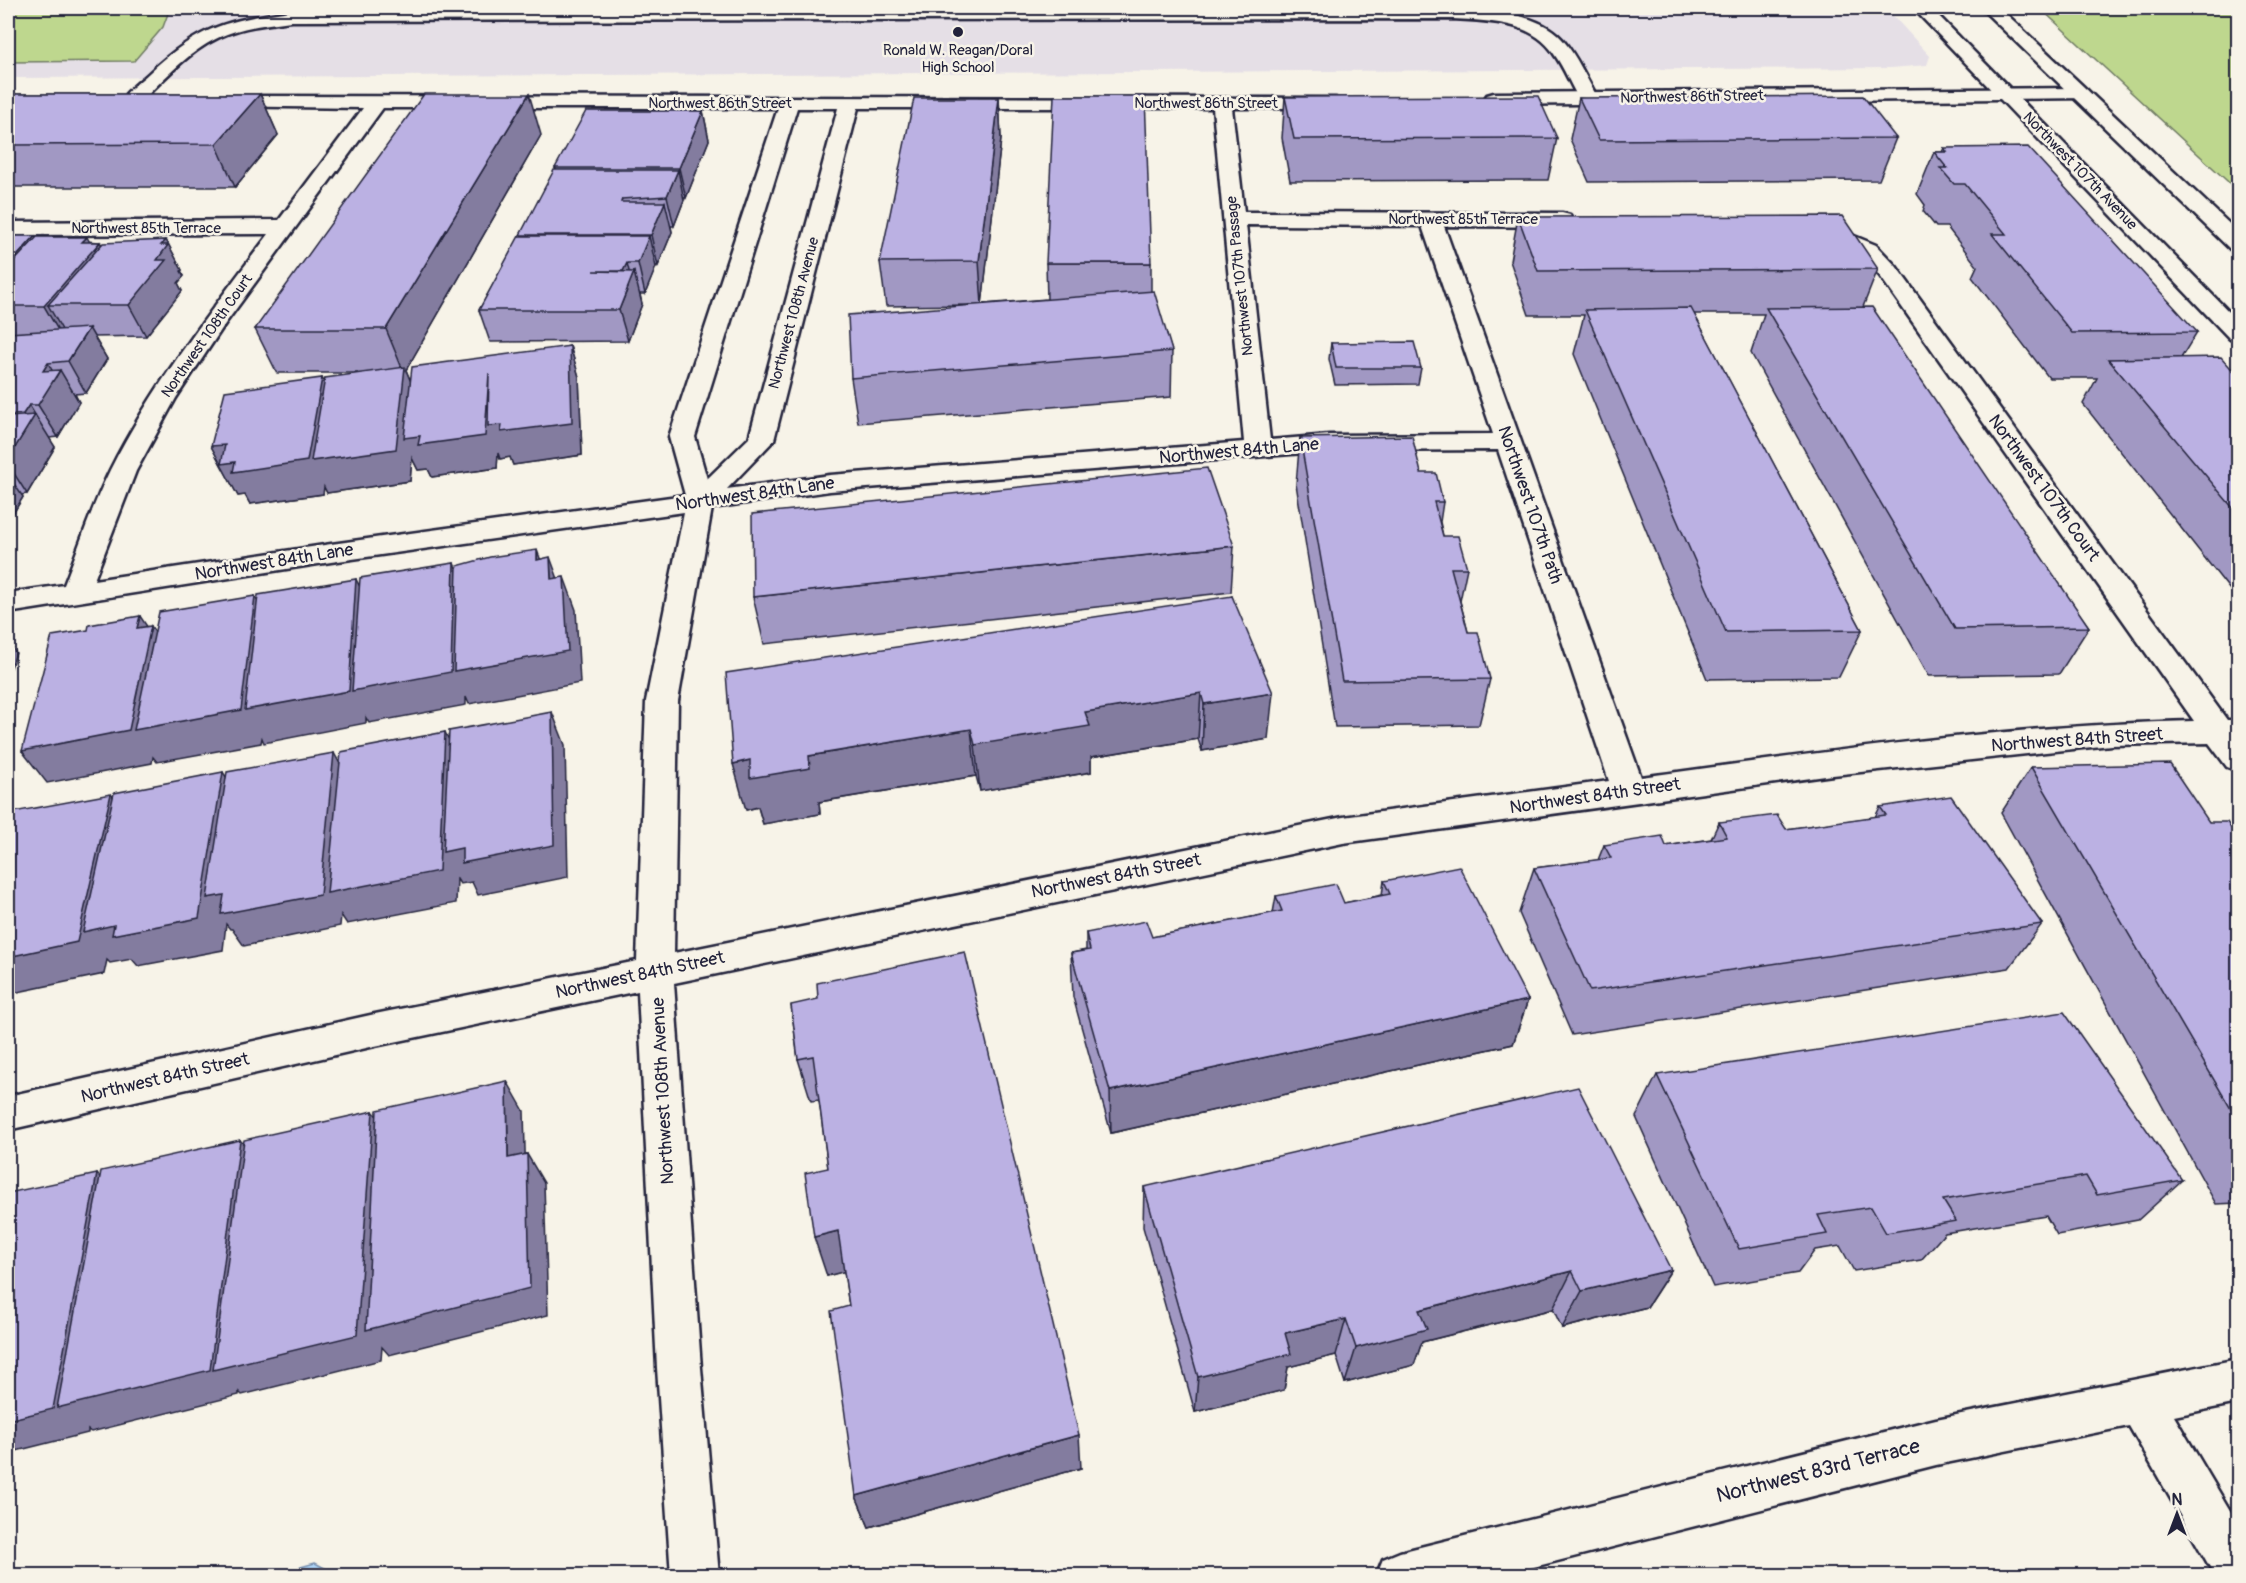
<svg xmlns="http://www.w3.org/2000/svg" width="2246" height="1583" font-family="Pangolin,sans-serif">
<style>
.built{fill:#e5dfe6}
.green{fill:#bed78e;stroke:#707c64;stroke-width:1.5}
.water{fill:#afd6f9;stroke:#778ead;stroke-width:1.5}
.lines{fill:none;stroke-linecap:round;stroke-linejoin:round}
.service-casing{stroke:#22223b;stroke-width:5}
.minor-casing{stroke:#22223b;stroke-width:5}
.secondary-casing{stroke:#22223b;stroke-width:5}
.service{fill:#f7f3e8;fill-rule:evenodd}
.minor{fill:#f7f3e8;fill-rule:evenodd}
.secondary{fill:#f7f3e8;fill-rule:evenodd}
.wall{fill:#a198c3;stroke:#22223b;stroke-width:1.5}
.shaded-wall{fill:#837c9f;stroke:#22223b;stroke-width:1.5}
.building{fill:#bbb1e3;stroke:#22223b;stroke-width:1.5}
.poi-dot{fill:#22223b;stroke:#f7f3e8;stroke-width:2}
.labels{text-anchor:middle;dominant-baseline:central;stroke-width:5;stroke-linejoin:round;paint-order:stroke}
.far-poi-label{font-size:15px;fill:#22223b;stroke:#f7f3e8}
.far-street-label{font-size:15px;fill:#22223b;stroke:#f7f3e8}
.street-label{font-size:18px;fill:#22223b;stroke:#f7f3e8}
.near-street-label{font-size:21px;fill:#22223b;stroke:#f7f3e8}
</style>
<rect width="100%" height="100%" fill="#f7f3e8"/>
<filter id="ink" filterUnits="userSpaceOnUse"><feTurbulence type="fractalNoise" baseFrequency=".0167" numOctaves="2"/><feDisplacementMap in="SourceGraphic" scale="12" xChannelSelector="R" yChannelSelector="G"/><feConvolveMatrix kernelMatrix="1 2 1 2 8 2 1 2 1" color-interpolation-filters="sRGB"/></filter>
<g filter="url(#ink)">
<polygon class="built" points="8,8 1886,8 1930,56 1927,65 1891,68 8,78"/>
<g class="green">
<polygon points="8,8 170,8 163,27 134,61 8,62"/>
<polygon points="2040,8 2238,8 2238,191"/>
</g>
<polygon class="water" points="315,1563 338,1575 271,1575"/>
<g class="lines">
<defs>
<path id="service" d="M1453 9C1487 11 1537 11 1562 39 1577 56 1586 78 1598 98L1595 102H1581C1571 87 1565 69 1554 54 1533 21 1488 21 1453 19L291 21C270 24 247 26 227 34 190 48 164 80 136 106H122L119 102C127 91 139 82 149 73 198 27 227 20 291 11Z"/>
<g id="minor">
<polygon points="2080,88 2087,90 2090,94 2087,98 1494,105 1487,103 1484,99 1487,95 1494,93"/>
<path d="M219 96 1336 98 1339 102 1336 106 1329 108H1232L1244 212 1562 213 1570 215 1573 220 1570 225 1562 227 1444 226 1641 777C1824 752 2009 725 2194 721L1880 276 1860 255 1814 236 1811 231 1814 226 1822 224 1830 226 1876 245 1896 266 2227 720H2238V771L2227 767 2209 743 2111 745 1833 775 1343 843 674 983 701 1368 719 1576H671L657 1368 638 991 375 1046 8 1130V1096L375 1014 637 961 646 701 684 512 331 562 8 613V593L64 585C79 547 92 506 110 470 153 385 212 309 269 234L8 235V222L279 220 363 108 212 106 209 102 212 98ZM383 108H778L669 437 685 495 331 544 94 580 136 471 176 398 225 324ZM797 108H838L749 438 707 479 695 437ZM858 108H1213L1244 442 830 475 727 489 774 440ZM1246 225 1422 226 1493 434 1329 435 1270 440ZM1498 450 1609 781 1343 817 674 953 678 701 712 508 830 491 1329 451Z"/>
<polygon points="2238,1359 2238,1403 2174,1416 2238,1524 2238,1576 2215,1576 2129,1426 1936,1465 1498,1576 1376,1576 1383,1559 1400,1552 1936,1419"/>
</g>
<g id="secondary">
<polygon points="1913,8 1931,8 2238,321 2238,341 2230,339"/>
<polygon points="1981,8 2000,8 2238,232 2238,251 2230,249"/>
</g>
</defs>
<use href="#service" class="service-casing"/>
<use href="#minor" class="minor-casing"/>
<use href="#secondary" class="secondary-casing"/>
<use href="#service" class="service"/>
<use href="#minor" class="minor"/>
<use href="#secondary" class="secondary"/>
</g>
<g class="wall">
<polygon points="8,94 260,94 278,135 235,187 8,187"/>
<polygon points="1285,97 1557,138 1548,180 1290,181 1282,138"/>
<polygon points="999,98 1001,139 982,304 1047,299 1046,263 1151,263 1151,291 1172,351 1171,397 858,423 851,378 969,305 886,306 880,262"/>
<polygon points="1579,98 1896,138 1879,180 1589,182 1570,139"/>
<polygon points="703,111 709,140 686,198 684,198 684,200 674,226 671,226 672,232 658,266 656,266 645,294 640,294 642,304 628,341 490,342 479,310 556,170 555,168"/>
<polygon points="541,135 406,370 410,380 570,346 579,377 582,455 513,465 510,457 500,459 498,453 497,468 432,477 428,469 418,470 412,458 410,481 327,493 324,487 323,494 250,504 245,495 238,496 211,446 322,378 324,383 358,373 277,373 255,329"/>
<polygon points="1944,148 2197,332 2181,358 2238,376 2238,600 2083,404 2097,378 2049,378 1972,277 1977,266 1947,227 1936,227 1923,211 1925,205 1917,194 1934,152 1942,152"/>
<polygon points="1518,217 1878,269 1863,307 2089,627 2059,674 1929,676 1751,353 1764,314 1694,314 1862,630 1839,677 1707,679 1574,354 1584,315 1529,315 1510,261"/>
<polygon points="8,236 35,236 36,238 100,242 101,244 166,240 182,270 181,271 184,276 178,283 182,291 146,336 94,337 107,359 86,393 75,394 79,402 58,437 49,438 55,447 27,494 21,495 23,497 8,522"/>
<polygon points="1331,343 1421,368 1418,384 1335,385 1329,359"/>
<polygon points="1300,438 1421,473 1443,502 1440,522 1443,536 1467,568 1460,601 1468,632 1490,679 1479,725 1335,727 1296,484"/>
<polygon points="1234,546 1231,592 764,644 753,597"/>
<polygon points="1232,596 1268,739 1202,751 1198,739 1091,757 1091,772 980,791 976,776 819,802 820,814 763,824 758,807 746,810"/>
<polygon points="2031,767 2209,822 2238,839 2238,1203 2216,1204 2001,813"/>
<polygon points="1880,807 2042,924 2009,968 1572,1035 1519,913 1534,868 1598,860 1604,845 1666,846 1711,839 1719,822 1786,829 1875,817"/>
<polygon points="1384,881 1528,1000 1513,1044 1111,1133 1073,997 1071,953 1086,950 1086,933 1152,937 1273,913 1276,896 1344,903 1382,895"/>
<polygon points="791,1005 1081,1468 869,1527 856,1496 849,1306 844,1271 827,1276 828,1168 819,1100 811,1101 798,1059"/>
<polygon points="1657,1075 2182,1180 2138,1220 2057,1235 2046,1216 1945,1233 1921,1260 1854,1271 1840,1246 1815,1250 1798,1273 1713,1287 1636,1117"/>
<polygon points="1144,1187 1671,1270 1647,1307 1562,1328 1553,1309 1422,1342 1414,1365 1345,1383 1336,1355 1288,1367 1284,1390 1195,1412 1143,1227"/>
</g>
<g class="shaded-wall">
<polygon points="260,94 278,135 235,187 216,144"/>
<polygon points="529,94 541,135 406,370 418,399 489,373 570,346 579,377 582,455 513,465 510,457 500,459 498,453 497,468 432,477 428,469 418,470 412,458 410,481 327,493 324,487 323,494 250,504 245,495 238,496 211,446 322,378 337,410 404,373 386,329"/>
<polygon points="999,98 1001,139 982,305 979,261"/>
<polygon points="703,111 709,140 686,198 679,168"/>
<polygon points="678,170 684,200 674,226 667,196"/>
<polygon points="665,202 672,232 658,266 651,235"/>
<polygon points="35,236 53,267 8,306 8,266"/>
<polygon points="649,236 656,267 645,294 638,263"/>
<polygon points="87,237 94,250 100,242 117,273 48,305 65,335 62,337 44,306 82,242"/>
<polygon points="166,240 182,270 181,271 184,276 178,283 182,291 146,336 129,305 157,260 161,245"/>
<polygon points="627,263 631,279 634,272 642,304 628,341 619,310 628,288 623,271"/>
<polygon points="89,328 107,359 86,393 68,361"/>
<polygon points="48,363 56,377 60,370 79,402 58,437 38,405 43,371"/>
<polygon points="29,405 55,447 27,494 8,464 8,459 29,424 23,414"/>
<polygon points="8,475 23,497 8,522"/>
<polygon points="537,550 549,583 537,560"/>
<polygon points="550,557 562,590 551,579"/>
<polygon points="454,563 467,596 564,577 576,610 580,683 469,704 466,697 466,705 369,723 366,718 366,723 264,743 262,738 261,743 157,762 153,757 152,763 47,783 22,751 137,628 140,616 150,631 151,626 172,659 255,596 274,629 356,579 372,612"/>
<polygon points="8,641 16,653 8,676"/>
<polygon points="1201,693 1198,739 1091,757 1091,772 980,791 975,745 1085,712"/>
<polygon points="1273,693 1268,739 1202,751 1204,704"/>
<polygon points="552,712 565,745 568,877 478,895 472,882 460,884 457,879 456,903 347,924 341,915 340,926 244,946 232,929 230,929 226,924 223,950 138,966 132,959 110,963 107,960 104,974 8,994 8,957 111,794 135,826 223,772 244,805 334,753 352,786 445,732 461,765"/>
<polygon points="971,729 976,776 819,802 820,814 763,824 758,807 746,810 733,764 750,760 809,756"/>
<polygon points="1528,1000 1513,1044 1111,1133 1110,1091"/>
<polygon points="507,1081 524,1111 526,1187 508,1158"/>
<polygon points="373,1111 394,1140 383,1325 527,1154 544,1183 548,1315 389,1355 382,1347 381,1360 242,1395 239,1392 239,1395 91,1432 88,1430 88,1433 8,1453 8,1420 97,1174 127,1203 240,1140 265,1168"/>
<polygon points="838,1231 850,1270 827,1276 814,1237"/>
<polygon points="1671,1270 1647,1307 1562,1328 1582,1291"/>
<polygon points="1572,1271 1553,1309 1422,1342 1414,1365 1345,1383 1356,1348 1419,1310"/>
<polygon points="1346,1319 1336,1355 1288,1367 1284,1390 1195,1412 1198,1377 1285,1333"/>
<polygon points="1079,1435 1081,1468 869,1527 856,1496"/>
</g>
<g class="building">
<polygon points="8,94 260,94 216,144 8,145"/>
<polygon points="424,94 529,94 386,329 255,329"/>
<polygon points="1054,96 1145,96 1151,263 1046,263"/>
<polygon points="1538,96 1557,138 1294,139 1285,97"/>
<polygon points="1863,96 1896,138 1599,140 1579,98"/>
<polygon points="914,98 999,98 979,261 880,262"/>
<polygon points="586,111 703,111 679,168 555,168"/>
<polygon points="2028,147 2197,332 2072,333 1992,234 2006,234 1965,184 1954,184 1940,168 1947,168 1934,152 1947,152 1944,148"/>
<polygon points="554,170 678,170 667,196 622,199 621,202 665,202 651,235 520,235"/>
<polygon points="1842,216 1878,269 1538,271 1518,217"/>
<polygon points="8,236 35,236 8,266"/>
<polygon points="519,236 649,236 638,263 627,263 623,271 593,271 634,272 619,310 479,310"/>
<polygon points="37,237 87,237 82,242 100,242 44,306 8,306 8,268"/>
<polygon points="166,240 161,245 168,245 157,260 166,260 129,305 48,305 103,243"/>
<polygon points="1154,291 1172,351 851,378 848,315"/>
<polygon points="1872,307 2089,627 1955,629 1766,308"/>
<polygon points="1691,308 1862,630 1726,632 1585,310"/>
<polygon points="89,328 68,361 48,363 43,371 60,370 38,405 29,405 23,414 8,415 8,333"/>
<polygon points="1414,342 1421,368 1336,368 1331,343"/>
<polygon points="570,346 572,423 501,432 502,425 488,426 489,373 485,436 418,445 420,436 404,438 412,367"/>
<polygon points="2221,357 2238,376 2238,514 2108,359"/>
<polygon points="405,367 396,449 311,461 325,378"/>
<polygon points="322,378 307,461 233,472 235,462 221,464 225,445 211,446 225,391"/>
<polygon points="35,415 8,459 8,417"/>
<polygon points="1412,436 1421,473 1436,473 1443,502 1434,502 1443,536 1458,536 1467,568 1451,568 1468,632 1478,632 1490,679 1342,681 1300,438"/>
<polygon points="1207,468 1234,546 753,597 752,514"/>
<polygon points="537,550 537,560 550,557 551,579 564,577 568,651 454,671 457,566 490,557"/>
<polygon points="454,563 451,672 352,691 360,578"/>
<polygon points="356,579 349,691 245,710 258,595"/>
<polygon points="255,596 241,710 134,730 159,612"/>
<polygon points="1232,596 1273,693 1204,704 1201,693 1085,712 1090,726 975,745 971,729 809,756 810,768 750,778 750,760 733,764 726,673"/>
<polygon points="140,616 137,628 151,626 129,730 22,751 52,636 88,630 89,625"/>
<polygon points="552,712 554,845 462,863 462,848 443,852 449,731"/>
<polygon points="445,732 439,871 327,893 341,752"/>
<polygon points="334,753 320,895 221,914 224,895 207,898 227,772"/>
<polygon points="2170,764 2209,822 2227,822 2238,839 2238,1121 2031,767"/>
<polygon points="223,772 199,918 112,935 114,925 83,932 114,793"/>
<polygon points="111,794 77,942 8,957 8,813"/>
<polygon points="1951,796 2042,924 1590,991 1534,868 1611,858 1604,845 1662,836 1666,846 1727,837 1719,822 1777,815 1786,829 1886,815 1880,807"/>
<polygon points="1459,866 1528,1000 1110,1091 1071,953 1090,950 1086,933 1146,921 1152,937 1282,911 1276,896 1336,884 1344,903 1390,894 1384,881"/>
<polygon points="965,952 1079,1435 856,1496 831,1311 849,1306 838,1231 814,1237 805,1173 828,1168 813,1056 798,1059 791,1005 818,999 817,983"/>
<polygon points="2064,1012 2182,1180 2097,1195 2086,1176 1943,1200 1956,1221 1886,1233 1871,1207 1818,1215 1827,1234 1739,1249 1657,1075"/>
<polygon points="507,1081 508,1158 527,1154 530,1288 366,1330 377,1110"/>
<polygon points="1578,1087 1671,1270 1582,1291 1572,1271 1419,1310 1427,1329 1356,1348 1346,1319 1285,1333 1291,1354 1198,1377 1144,1187"/>
<polygon points="373,1111 357,1335 213,1370 244,1140"/>
<polygon points="240,1140 210,1370 57,1408 101,1171"/>
<polygon points="97,1174 53,1409 8,1420 8,1193"/>
<polygon points="2094,1571 2097,1575 2067,1575"/>
</g>
</g>
<circle class="poi-dot" cx="958" cy="32" r="6"/>
<g class="labels">
<g class="far-poi-label">
<text x="958" y="50">Ronald W. Reagan/Doral<tspan x="958" dy="17">High School</tspan></text>
</g>
<g class="far-street-label">
<text transform="translate(1692 97) rotate(-1)">Northwest 86th Street</text>
<text x="720" y="103">Northwest 86th Street</text>
<text x="1206" y="103">Northwest 86th Street</text>
<text transform="translate(2080 171) rotate(46)">Northwest 107th Avenue</text>
<text x="1463" y="219">Northwest 85th Terrace</text>
<text x="146" y="228">Northwest 85th Terrace</text>
<text transform="translate(1240 276) rotate(-96)">Northwest 107th Passage</text>
<text transform="translate(794 313) rotate(-75)">Northwest 108th Avenue</text>
<text transform="translate(207 336) rotate(-55)">Northwest 108th Court</text>
</g>
<g class="street-label">
<text transform="translate(1239 451) rotate(-5)">Northwest 84th Lane</text>
<text transform="translate(2044 488) rotate(54)">Northwest 107th Court</text>
<text transform="translate(755 494) rotate(-8)">Northwest 84th Lane</text>
<text transform="translate(1530 505) rotate(71)">Northwest 107th Path</text>
<text transform="translate(274 562) rotate(-9)">Northwest 84th Lane</text>
<text transform="translate(2077 740) rotate(-4)">Northwest 84th Street</text>
<text transform="translate(1595 796) rotate(-8)">Northwest 84th Street</text>
<text transform="translate(1116 876) rotate(-11)">Northwest 84th Street</text>
<text transform="translate(640 975) rotate(-12)">Northwest 84th Street</text>
<text transform="translate(165 1078) rotate(-13)">Northwest 84th Street</text>
<text transform="translate(663 1091) rotate(-93)">Northwest 108th Avenue</text>
</g>
<g class="near-street-label">
<text transform="translate(1818 1471) rotate(-14)">Northwest 83rd Terrace</text>
</g>
</g>
<rect width="2246" height="1583" fill="none" stroke="#f7f3e8" stroke-width="30"/>
<rect x="15" y="15" width="2216" height="1553" fill="none" stroke="#22223b" stroke-width="2" filter="url(#ink)"/>
<g transform="translate(2177 1514)" stroke="#f7f3e8" stroke-width="4.5" paint-order="stroke">
<path d="M0-4.5L10 22L0 15L-10 22Z" fill="#22223b"/>
<text y="-9" font-size="16" font-weight="bold" text-anchor="middle" fill="#22223b">N</text>
</g>
</svg>
